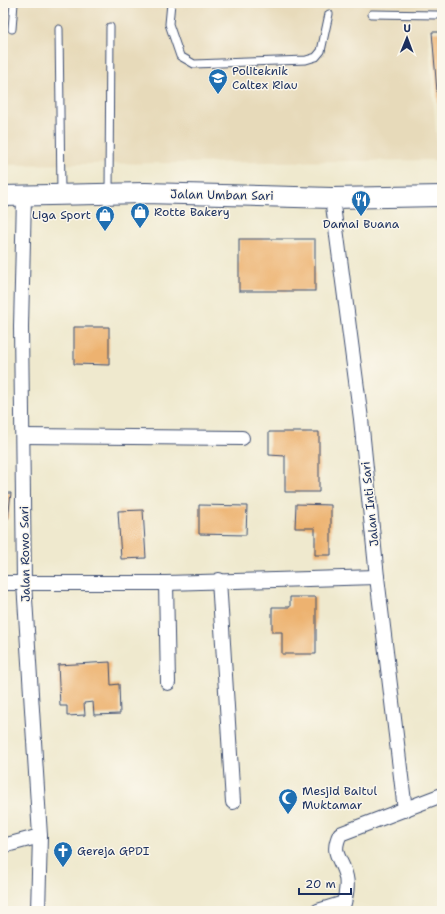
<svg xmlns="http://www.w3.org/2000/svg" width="445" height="914" font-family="'Shantell Sans',sans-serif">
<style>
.built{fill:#e7daba}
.building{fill:#edb270}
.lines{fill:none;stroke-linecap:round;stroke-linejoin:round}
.lane-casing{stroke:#3b4b6f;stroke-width:9}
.street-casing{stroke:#3b4b6f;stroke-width:16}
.secondary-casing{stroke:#3b4b6f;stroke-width:22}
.lane{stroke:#fff;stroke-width:7}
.street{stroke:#fff;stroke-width:14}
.secondary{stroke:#fff;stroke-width:20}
.labels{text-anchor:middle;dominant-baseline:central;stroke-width:3;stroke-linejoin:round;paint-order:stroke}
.poi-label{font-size:12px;fill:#1b2f5e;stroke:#fbf7ec;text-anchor:start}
.street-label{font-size:12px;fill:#1b2f5e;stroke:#fbf7ec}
</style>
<rect width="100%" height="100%" fill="#fbf7ec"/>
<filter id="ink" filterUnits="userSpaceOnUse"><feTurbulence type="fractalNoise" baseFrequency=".025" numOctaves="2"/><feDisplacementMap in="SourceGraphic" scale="8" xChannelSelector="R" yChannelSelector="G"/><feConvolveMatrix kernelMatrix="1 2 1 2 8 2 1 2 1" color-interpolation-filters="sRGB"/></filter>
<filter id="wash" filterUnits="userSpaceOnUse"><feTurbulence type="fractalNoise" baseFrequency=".012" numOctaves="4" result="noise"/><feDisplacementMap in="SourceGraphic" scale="16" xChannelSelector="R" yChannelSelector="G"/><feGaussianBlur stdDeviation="0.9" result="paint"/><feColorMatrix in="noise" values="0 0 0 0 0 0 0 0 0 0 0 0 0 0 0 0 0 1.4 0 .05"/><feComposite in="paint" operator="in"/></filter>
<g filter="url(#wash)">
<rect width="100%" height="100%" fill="#efe9ce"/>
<polygon class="built" points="3,3 442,3 442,30 428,30 438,160 3,165"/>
<g id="blocks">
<g class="building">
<polygon points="432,32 442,32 442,139 441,139"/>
<rect x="239" y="239" width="76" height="52"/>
<polygon points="74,327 109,327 109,365 74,364"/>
<polygon points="269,432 319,432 319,492 285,492 285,456 269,455"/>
<polygon points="3,493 11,493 8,519 3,518"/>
<polygon points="296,504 331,505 331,555 315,555 315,528 295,528"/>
<polygon points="199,505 247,506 246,535 199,534"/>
<polygon points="143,510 146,558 121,559 118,511"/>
<polygon points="290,597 316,597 316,654 282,654 282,632 272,632 272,607 290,607"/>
<polygon points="110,662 111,685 119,684 120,714 94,715 93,702 84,703 85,715 67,716 67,706 60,706 58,665"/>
</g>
</g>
</g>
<g filter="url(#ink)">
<use href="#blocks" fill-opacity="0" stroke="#3b4b6f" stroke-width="1"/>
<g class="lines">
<defs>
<g id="lane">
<polyline points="171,3 169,24 180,56 194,64 306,60 316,57 321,51 329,14"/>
<polyline points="372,14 437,15"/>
<polyline points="12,29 14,3"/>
<polyline points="59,29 61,193"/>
<polyline points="109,193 110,27"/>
</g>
<g id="street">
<polyline points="24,196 21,327 24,583 40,836 38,911"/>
<polyline points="332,198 361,419 377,577 405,810"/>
<polyline points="23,436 242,438"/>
<polyline points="219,580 233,802"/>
<polyline points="3,583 166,583 377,577"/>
<polyline points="166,583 168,683"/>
<polyline points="3,846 40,836"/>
<path d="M318 911 344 903C346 894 348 886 346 877 342 858 330 855 340 834L442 795"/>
</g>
<polyline id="secondary" points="3,196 145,193 332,198 442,196"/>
</defs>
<use href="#lane" class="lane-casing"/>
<use href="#street" class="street-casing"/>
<use href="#secondary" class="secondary-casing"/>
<use href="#lane" class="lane"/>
<use href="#street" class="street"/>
<use href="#secondary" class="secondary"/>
</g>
</g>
<defs>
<symbol id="university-pin" viewBox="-11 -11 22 30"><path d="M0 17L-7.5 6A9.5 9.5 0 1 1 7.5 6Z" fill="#1f6fb2" stroke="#fbf7ec"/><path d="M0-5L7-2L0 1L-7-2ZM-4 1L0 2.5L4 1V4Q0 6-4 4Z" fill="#fff"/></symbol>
<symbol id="restaurant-pin" viewBox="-11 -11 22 30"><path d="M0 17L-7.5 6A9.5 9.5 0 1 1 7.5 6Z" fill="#1f6fb2" stroke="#fbf7ec"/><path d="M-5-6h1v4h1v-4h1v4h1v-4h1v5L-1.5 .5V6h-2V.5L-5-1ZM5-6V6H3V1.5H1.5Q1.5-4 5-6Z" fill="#fff"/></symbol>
<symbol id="shop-pin" viewBox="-11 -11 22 30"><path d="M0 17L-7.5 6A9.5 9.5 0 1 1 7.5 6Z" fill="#1f6fb2" stroke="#fbf7ec"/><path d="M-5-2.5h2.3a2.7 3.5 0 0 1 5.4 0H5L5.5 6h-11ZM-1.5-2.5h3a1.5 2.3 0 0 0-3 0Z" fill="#fff"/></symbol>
<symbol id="mosque-pin" viewBox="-11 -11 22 30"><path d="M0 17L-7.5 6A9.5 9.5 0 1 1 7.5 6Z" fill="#1f6fb2" stroke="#fbf7ec"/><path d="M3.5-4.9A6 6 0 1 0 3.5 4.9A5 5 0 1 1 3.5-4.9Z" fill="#fff"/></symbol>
<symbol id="church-pin" viewBox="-11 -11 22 30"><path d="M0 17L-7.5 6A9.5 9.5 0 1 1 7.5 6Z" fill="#1f6fb2" stroke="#fbf7ec"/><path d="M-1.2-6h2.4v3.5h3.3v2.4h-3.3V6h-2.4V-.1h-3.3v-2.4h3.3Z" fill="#fff"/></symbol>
</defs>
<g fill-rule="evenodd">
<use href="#university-pin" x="207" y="67" width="22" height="30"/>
<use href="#restaurant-pin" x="350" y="189" width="22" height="30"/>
<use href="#shop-pin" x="129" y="201" width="22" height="30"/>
<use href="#shop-pin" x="94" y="204" width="22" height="30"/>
<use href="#mosque-pin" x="277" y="787" width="22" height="30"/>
<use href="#church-pin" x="52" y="840" width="22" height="30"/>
</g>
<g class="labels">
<g class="poi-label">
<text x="232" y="71">Politeknik<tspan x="232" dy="14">Caltex Riau</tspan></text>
<text x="154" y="212">Rotte Bakery</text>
<text x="91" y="215" text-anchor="end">Liga Sport</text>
<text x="361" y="224" text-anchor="middle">Damai Buana</text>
<text x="302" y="791">Mesjid Baitul<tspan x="302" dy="14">Muktamar</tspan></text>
<text x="77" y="851">Gereja GPDI</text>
</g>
<g class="street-label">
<text transform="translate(222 195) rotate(1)">Jalan Umban Sari</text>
<text transform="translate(370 504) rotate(-96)">Jalan Inti Sari</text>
<text transform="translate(25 554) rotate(-91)">Jalan Rowo Sari</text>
</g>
</g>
<rect width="445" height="914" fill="none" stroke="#fbf7ec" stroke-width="16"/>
<g transform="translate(407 38) rotate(1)" stroke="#fbf7ec" stroke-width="3" paint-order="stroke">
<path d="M0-3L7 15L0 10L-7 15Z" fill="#1b2f5e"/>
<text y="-6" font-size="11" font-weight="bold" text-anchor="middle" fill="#1b2f5e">U</text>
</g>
<path d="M299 888v6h52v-6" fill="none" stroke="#1b2f5e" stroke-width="2"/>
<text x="305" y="888" font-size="12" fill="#1b2f5e" stroke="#fbf7ec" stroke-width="3" paint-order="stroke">20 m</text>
</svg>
